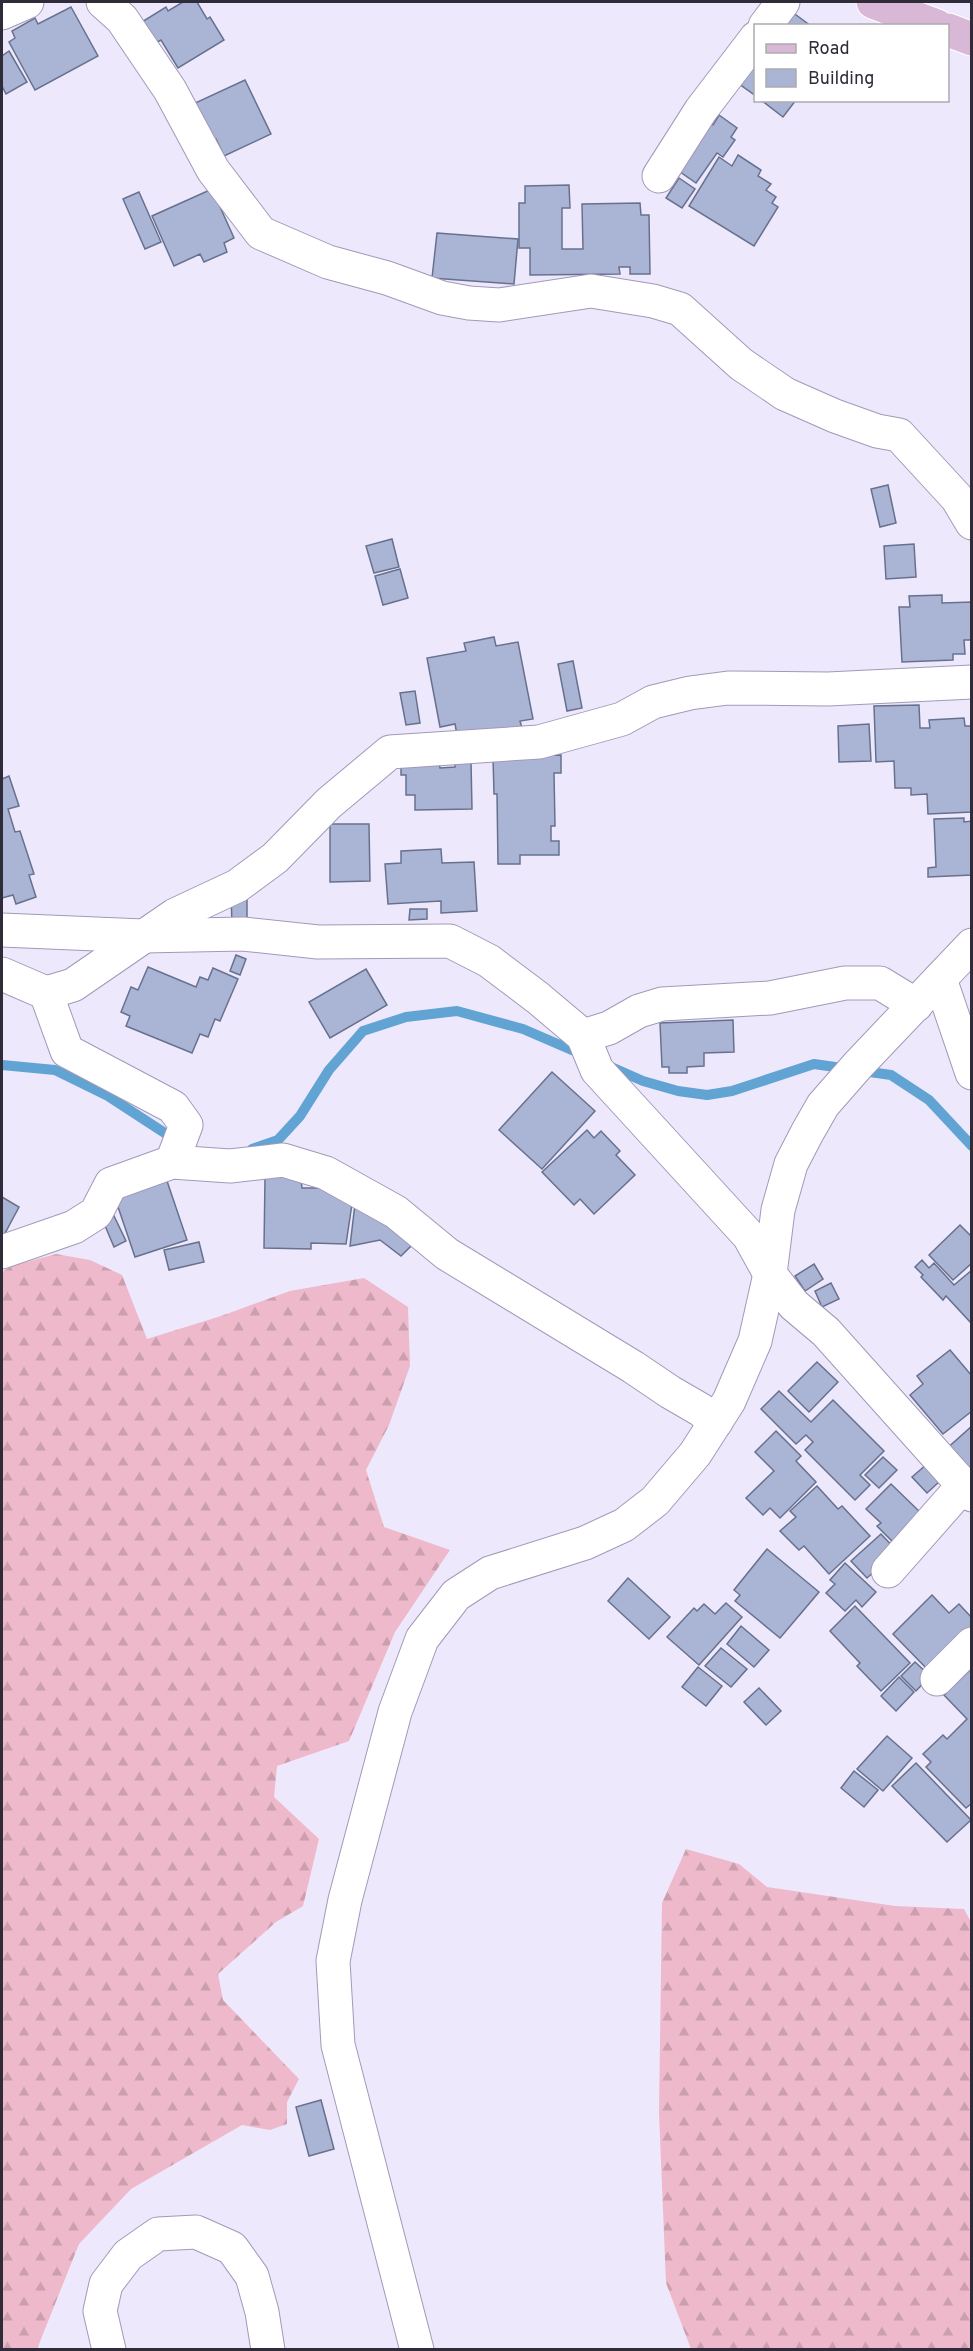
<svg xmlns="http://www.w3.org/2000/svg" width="973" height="2351" font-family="Overpass,sans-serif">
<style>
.forest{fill:url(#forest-firs)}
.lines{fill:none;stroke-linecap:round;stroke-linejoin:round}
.stream{stroke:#61a4d3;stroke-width:10}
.building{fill:#aab5d5;stroke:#67718e;stroke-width:1.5}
.minor-casing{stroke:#a299b8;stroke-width:35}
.major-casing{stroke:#fff;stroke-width:35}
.minor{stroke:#fff;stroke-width:33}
.major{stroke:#d9b8d7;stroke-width:33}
</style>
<defs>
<pattern id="forest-firs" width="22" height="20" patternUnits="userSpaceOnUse" patternTransform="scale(1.5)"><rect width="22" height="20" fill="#eeb9ca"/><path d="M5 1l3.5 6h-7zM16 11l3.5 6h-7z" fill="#cc9fae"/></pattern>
</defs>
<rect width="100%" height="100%" fill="#eee8fc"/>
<g class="forest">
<polygon points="56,1254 90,1260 122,1275 147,1339 221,1316 290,1291 364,1278 408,1307 410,1366 389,1425 366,1470 384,1527 450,1550 395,1632 349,1741 277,1766 274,1797 319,1839 303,1906 276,1922 218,1974 223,2000 299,2079 287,2102 287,2124 270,2130 242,2125 131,2189 79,2244 37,2349 2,2349 2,1272 12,1266"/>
<polygon points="686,1849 739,1864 767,1887 895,1906 964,1909 971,1922 971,2349 691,2349 666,2283 659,2113 662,1903"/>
</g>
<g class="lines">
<g class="stream">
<polyline points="2,1065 55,1070 108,1096 177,1141"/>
<polyline points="609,1066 643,1081 678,1091 707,1095 732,1091 814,1064 891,1075 929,1100 972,1146"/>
<polyline points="252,1149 278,1140 300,1116 329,1070 363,1031 406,1017 457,1011 523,1029 581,1054"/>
</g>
</g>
<g class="building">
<polygon points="183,2 197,2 207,19 210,17 224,40 178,68 161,40 150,46 137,25 166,7 168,11"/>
<polygon points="71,7 98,56 35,90 9,42 15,38 12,31 35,18 38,24"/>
<polygon points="788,9 811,26 775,26"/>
<polygon points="9,51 27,82 6,94 2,86 2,56"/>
<polygon points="756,53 756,96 735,81"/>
<polygon points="245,80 271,134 224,156 216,139 211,141 193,104"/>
<polygon points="761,100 796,100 783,117"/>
<polygon points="719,115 737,128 731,137 735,140 723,157 717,153 696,183 676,169 706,120 713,125"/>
<polygon points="738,155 761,170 758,176 771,184 766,190 776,197 772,203 778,207 754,246 689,206 719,157 732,166"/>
<polygon points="679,178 695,189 682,208 666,198"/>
<polygon points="569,185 570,208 562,208 562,249 583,249 582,204 640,203 641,215 649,215 650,274 630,274 630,267 619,267 620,274 530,275 530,248 519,248 519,203 525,203 525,186"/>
<polygon points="212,189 234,238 224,243 227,252 204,262 200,254 174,266 152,216"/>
<polygon points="139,192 161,242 145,249 123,199"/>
<polygon points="437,233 518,239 514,284 432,278"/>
<polygon points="888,485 896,523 880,527 871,489"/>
<polygon points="392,539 399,567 374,573 366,546"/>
<polygon points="914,544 916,577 886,579 884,546"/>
<polygon points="400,569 408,598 383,605 375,576"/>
<polygon points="942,595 942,603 972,602 972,640 964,640 965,654 953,654 953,660 902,662 899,607 910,607 909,596"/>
<polygon points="494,637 496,646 518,642 533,719 520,721 522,728 458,740 455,724 440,727 427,658 466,651 464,643"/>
<polygon points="573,661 582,708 567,711 558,664"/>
<polygon points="415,691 420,723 406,725 400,693"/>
<polygon points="919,705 920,728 930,728 929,720 964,718 965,726 972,726 972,812 928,814 927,794 911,795 911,788 895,788 894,761 876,762 874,706"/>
<polygon points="869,724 871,761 839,762 838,726"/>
<polygon points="561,755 561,773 554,773 555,826 551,826 551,841 559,841 559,855 520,855 520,864 498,864 497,794 494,794 493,757"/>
<polygon points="455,761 471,761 472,809 415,810 415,795 406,795 406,775 401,775 401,764 439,763 440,768 455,767"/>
<polygon points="9,776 19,806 8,809 15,832 20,831 34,874 29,875 36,897 16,904 13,895 2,898 2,779"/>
<polygon points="964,818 964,822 972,821 972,875 928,877 928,868 936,867 934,819"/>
<polygon points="330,824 369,824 370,881 330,882"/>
<polygon points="441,849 442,863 474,862 477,911 441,913 441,901 388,904 385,864 401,863 401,851"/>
<polygon points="231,893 247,893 247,926 232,926"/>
<polygon points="410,909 427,909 427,919 409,920"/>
<polygon points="236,955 246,959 240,975 230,971"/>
<polygon points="148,967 196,987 200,977 208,980 213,968 238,979 220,1021 215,1019 208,1037 200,1034 192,1053 126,1026 130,1016 121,1012 131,987 138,990"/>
<polygon points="366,969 387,1005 330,1038 309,1002"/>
<polygon points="733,1020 734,1052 704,1053 704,1066 687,1067 687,1073 669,1073 669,1067 662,1067 660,1023"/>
<polygon points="552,1072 595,1111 542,1169 499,1130"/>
<polygon points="587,1130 594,1138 601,1131 620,1151 616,1155 635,1175 594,1214 580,1199 574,1205 542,1172"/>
<polygon points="291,1171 301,1178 302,1188 325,1188 352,1204 346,1244 311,1243 311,1249 264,1248 265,1178"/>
<polygon points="167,1181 187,1240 135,1257 115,1198"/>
<polygon points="2,1197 19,1207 3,1237 2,1236"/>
<polygon points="355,1204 413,1244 401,1256 380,1240 350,1246"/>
<polygon points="114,1216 126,1241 114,1247 103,1221"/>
<polygon points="960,1225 972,1237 972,1263 953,1280 929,1255"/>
<polygon points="199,1242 204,1262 169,1270 164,1250"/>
<polygon points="922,1260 929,1268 934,1263 954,1285 972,1270 972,1324 946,1296 943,1300 921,1277 923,1275 915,1267"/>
<polygon points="814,1264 823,1279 805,1291 795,1276"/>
<polygon points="831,1283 839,1299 822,1307 815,1291"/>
<polygon points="950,1350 972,1376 972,1411 943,1434 910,1395 923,1384 917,1376"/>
<polygon points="817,1362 838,1382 809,1412 788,1391"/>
<polygon points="779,1391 811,1422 833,1400 884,1451 860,1475 870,1485 855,1500 805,1450 813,1442 806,1435 796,1444 761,1409"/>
<polygon points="972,1426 972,1480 944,1451"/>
<polygon points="776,1431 801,1456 796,1461 816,1482 780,1518 770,1508 763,1515 746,1498 774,1471 755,1452"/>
<polygon points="883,1457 897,1470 879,1488 865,1475"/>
<polygon points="927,1464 941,1480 927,1493 912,1477"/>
<polygon points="891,1484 922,1514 898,1547 877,1526 881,1523 866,1509"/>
<polygon points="817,1486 838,1509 842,1506 870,1536 829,1574 804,1546 799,1550 780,1531 796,1517 790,1511"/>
<polygon points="881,1534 897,1551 867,1578 851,1561"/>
<polygon points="767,1549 819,1592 780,1638 735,1601 740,1595 734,1590"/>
<polygon points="845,1563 876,1592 862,1607 856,1600 845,1611 826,1593 835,1584 830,1580"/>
<polygon points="628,1578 670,1617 649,1639 608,1601"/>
<polygon points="932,1595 949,1613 959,1604 972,1618 972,1631 930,1672 893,1634"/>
<polygon points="726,1603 742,1617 699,1665 667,1637 694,1608 697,1611 704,1604 715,1614"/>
<polygon points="855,1606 910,1663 881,1691 857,1666 860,1663 830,1631"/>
<polygon points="741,1626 769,1650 754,1667 727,1644"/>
<polygon points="721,1648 747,1669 731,1687 705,1666"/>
<polygon points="915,1662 930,1676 916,1691 901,1676"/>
<polygon points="698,1667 722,1686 706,1706 682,1687"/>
<polygon points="972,1668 972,1803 966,1808 926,1767 931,1762 923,1754 943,1735 947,1739 967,1719 944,1695"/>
<polygon points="899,1677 914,1692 896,1711 881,1696"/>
<polygon points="759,1688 781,1711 766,1725 744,1702"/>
<polygon points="887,1736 912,1758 883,1791 857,1769"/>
<polygon points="916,1763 971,1820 947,1842 892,1786"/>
<polygon points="854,1771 878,1790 864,1807 841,1788"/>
<polygon points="321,2100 334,2149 309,2156 296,2107"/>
</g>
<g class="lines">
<defs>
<g id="minor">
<polyline points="103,2 122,19 170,90 213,170 261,233 328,262 387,278 442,298 469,303 499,305 591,291 653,301 680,309 741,364 785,394 835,416 877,431 899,435 957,498 972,523"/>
<polyline points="2,13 27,2"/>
<polyline points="765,26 783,2"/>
<polyline points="659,176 701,110 756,38"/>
<polyline points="2,930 143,936 243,934 318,942 450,941 489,961 538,998 583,1036 597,1070 749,1236 770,1274 794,1305 826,1332 972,1495"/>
<polyline points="2,974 46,993 67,1051 173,1107 186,1125 172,1162"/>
<polyline points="940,979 972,1073"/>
<polyline points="46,993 73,985 175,915 237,886 275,858 329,803 390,752 539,742 622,719 653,702 690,693 728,688 828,689 972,682"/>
<polyline points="583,1036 609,1028 639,1011 662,1004 770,998 845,983 880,983 916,1005"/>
<polyline points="2,1252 74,1227 96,1213 111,1184 172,1162 230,1166 283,1160 326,1173 396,1212 447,1254 633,1367 670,1392 701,1410 716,1422"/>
<polyline points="888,1571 963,1486"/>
<polyline points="937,1679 972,1644"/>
<polyline points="109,2350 100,2311 106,2284 128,2255 158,2234 196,2232 232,2248 252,2276 262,2312 268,2350"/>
<polyline points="417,2350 338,2045 333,1961 345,1900 395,1712 422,1639 456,1595 490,1573 585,1543 624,1525 655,1501 695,1454 729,1401 755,1341 770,1274 778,1210 791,1164 807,1133 823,1105 858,1065 972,945"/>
</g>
<g id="major">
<polyline points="873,2 937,26"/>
<polyline points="948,30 972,39"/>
</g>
</defs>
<use href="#minor" class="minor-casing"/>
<use href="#major" class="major-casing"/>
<use href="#minor" class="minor"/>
<use href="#major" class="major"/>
</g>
<rect width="973" height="2351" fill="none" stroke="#2f2b38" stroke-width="6"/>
<rect x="754" y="24" width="195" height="78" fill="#ffffff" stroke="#acaaaf" stroke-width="1.5"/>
<rect x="766" y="44" width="30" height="9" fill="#d9b8d7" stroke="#acaaaf" stroke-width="1.5"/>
<text x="808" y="54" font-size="18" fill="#2f2b38">Road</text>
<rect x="766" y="69" width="30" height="18" fill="#aab5d5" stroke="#acaaaf" stroke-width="1.5"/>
<text x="808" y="84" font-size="18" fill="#2f2b38">Building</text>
</svg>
